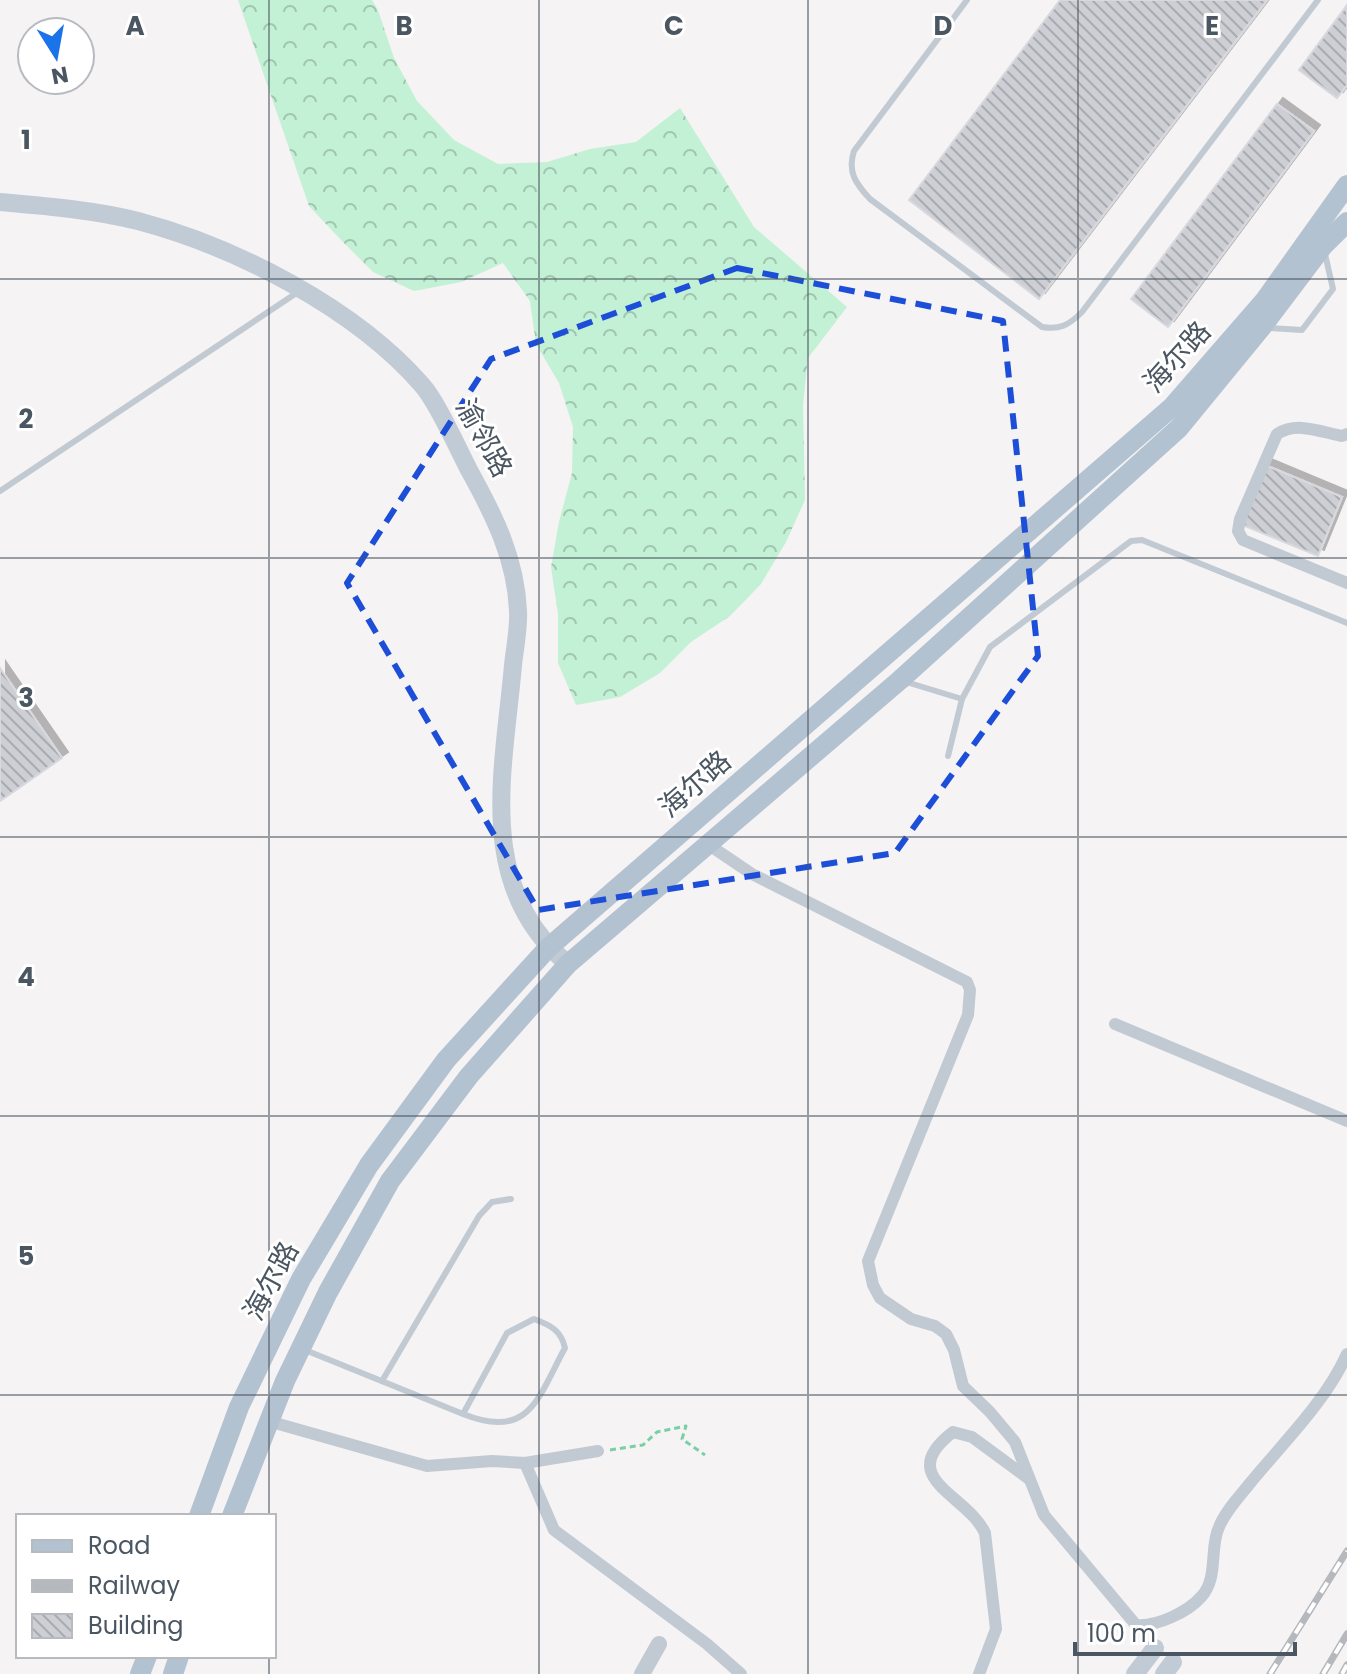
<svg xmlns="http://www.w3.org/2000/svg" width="1347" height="1674" font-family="Poppins,'Noto Sans SC',sans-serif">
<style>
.forest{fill:url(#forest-crowns)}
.building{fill:url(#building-back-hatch);stroke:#d7d9de;stroke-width:2;filter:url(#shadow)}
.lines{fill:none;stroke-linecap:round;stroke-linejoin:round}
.path{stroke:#7ad0a6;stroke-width:3;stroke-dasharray:6 4;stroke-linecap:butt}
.service{stroke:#c1cad2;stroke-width:6}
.minor{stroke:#c1cad2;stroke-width:12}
.tertiary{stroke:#c1cad2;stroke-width:16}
.secondary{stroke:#c1cbd6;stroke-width:18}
.primary{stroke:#b3c2d1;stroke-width:20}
.rail-casing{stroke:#b5b8bd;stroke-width:7}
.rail{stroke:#fff;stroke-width:4;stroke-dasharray:12;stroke-linecap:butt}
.marked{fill:none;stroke:#1d4ed8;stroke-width:6;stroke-dasharray:16 10;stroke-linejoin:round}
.grid{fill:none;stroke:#4a5661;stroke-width:2;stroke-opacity:0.55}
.labels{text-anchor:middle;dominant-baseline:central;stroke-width:6;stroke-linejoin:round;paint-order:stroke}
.street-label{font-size:28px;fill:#4a5661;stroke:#fff}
.grid-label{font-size:26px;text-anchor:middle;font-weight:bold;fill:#4a5661;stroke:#fff;stroke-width:6;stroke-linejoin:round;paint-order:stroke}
</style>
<defs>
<pattern id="forest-crowns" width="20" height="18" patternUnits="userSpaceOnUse" patternTransform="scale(2)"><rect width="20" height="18" fill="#c3f1d5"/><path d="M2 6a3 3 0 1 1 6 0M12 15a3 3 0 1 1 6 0" fill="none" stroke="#a0c6b0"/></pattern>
<pattern id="building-back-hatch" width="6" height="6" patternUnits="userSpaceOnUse" patternTransform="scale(2)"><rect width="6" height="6" fill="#cdcfd5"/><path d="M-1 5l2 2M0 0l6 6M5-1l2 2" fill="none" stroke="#a8abb0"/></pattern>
<filter id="shadow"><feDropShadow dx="6" dy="-6" stdDeviation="0" flood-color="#0004"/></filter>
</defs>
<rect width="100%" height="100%" fill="#f5f3f3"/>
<polygon class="forest" points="238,0 372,0 378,10 394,58 417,101 454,140 498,164 547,162 590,149 636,142 680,108 754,227 847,307 808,358 803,405 805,500 786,542 761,584 730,616 691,642 660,673 620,697 576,705 558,663 558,614 551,567 559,522 572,473 573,427 559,383 536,344 530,301 503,263 461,282 414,291 373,272 342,241 309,206"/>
<g class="building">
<polygon points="1060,0 1267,0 1039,299 909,200"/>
<polygon points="1347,5 1347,85 1337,98 1299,70"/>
<polygon points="1277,104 1314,131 1168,327 1131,299"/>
<polygon points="1265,465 1342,497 1318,556 1240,524"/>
<polygon points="0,668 62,758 0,801"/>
</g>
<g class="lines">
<polyline class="path" points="610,1450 643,1445 657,1432 686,1426 682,1439 705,1455"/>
<g class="service">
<path d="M967 0 854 151C847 172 856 184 870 199L1042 327C1060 330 1069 325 1082 312L1318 0"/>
<polyline points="1268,328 1302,330 1333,289 1325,254"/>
<polyline points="0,491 298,292"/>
<polyline points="903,681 962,699"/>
<polyline points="948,756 962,699 990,647 1131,541 1142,540 1347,623"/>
<path d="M305 1350 463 1414C530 1441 538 1397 565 1348 561 1330 550 1325 534 1319L507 1333 463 1414"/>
<polyline points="382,1381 479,1216 492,1202 511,1199"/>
</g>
<g class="minor">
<path d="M1347 434 1342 436C1320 432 1298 421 1277 434L1240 519 1238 531 1243 540 1347 583"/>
<path d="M709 845 752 874 967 982 970 990 968 1015 868 1261 873 1285 880 1298 911 1319 935 1326 946 1334 954 1350 963 1386 990 1412 1015 1442 1044 1515 1136 1625C1156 1627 1188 1612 1201 1597 1219 1578 1209 1548 1219 1527 1226 1510 1240 1496 1251 1482 1284 1442 1326 1401 1347 1354"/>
<polyline points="1115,1024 1347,1121"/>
<polyline points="268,1421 427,1466 492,1461 525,1463 598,1451"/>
<polyline points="525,1463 554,1530 707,1644 741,1674"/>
<path d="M979 1674 996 1629 985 1533C967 1494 893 1478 953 1432L972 1437 1029 1479"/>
</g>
<polyline class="tertiary" points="642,1674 659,1644"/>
<g class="secondary">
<path d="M0 202C45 206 94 210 138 221 236 247 355 308 422 385 438 403 457 447 469 470 494 515 516 559 518 611 519 628 515 647 513 665 504 770 474 887 568 964"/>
<polyline points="1135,1674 1155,1648"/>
<polyline points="1164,1674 1173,1662"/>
</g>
<g class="primary">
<polyline points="199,1516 239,1407 301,1279 369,1165 446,1060 548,948 1172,407 1265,300 1347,185"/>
<polyline points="232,1516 285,1381 328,1292 390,1181 469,1076 568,964 900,680 1179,428 1261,328 1323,246 1347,222"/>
<polyline points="140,1674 147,1656"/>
<polyline points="173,1674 179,1656"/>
</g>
<defs>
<g id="rail">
<polyline points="1270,1674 1347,1551"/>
<polyline points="1323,1674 1347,1634"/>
<polyline points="1342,1674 1347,1665"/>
</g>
</defs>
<use href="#rail" class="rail-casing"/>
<use href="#rail" class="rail"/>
</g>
<path class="marked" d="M737 268 1003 321 1038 656 895 853 538 910 347 583 491 359Z"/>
<path class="grid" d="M269 0V1516M539 0V1674M808 0V1674M1078 0V1674M0 279H1347M0 558H1347M0 837H1347M0 1116H1347M0 1395H1347M269 1656V1674"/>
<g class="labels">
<g class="street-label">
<text transform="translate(1177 357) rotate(-48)">海尔路</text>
<text transform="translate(484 438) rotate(61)">渝邻路</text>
<text transform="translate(695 784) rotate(-41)">海尔路</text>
<text transform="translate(271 1281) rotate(-62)">海尔路</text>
</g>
</g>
<g class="grid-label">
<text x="135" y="35">A</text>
<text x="404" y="35">B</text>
<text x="674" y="35">C</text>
<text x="943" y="35">D</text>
<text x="1212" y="35">E</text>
<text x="26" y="149">1</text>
<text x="26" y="428">2</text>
<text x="26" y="707">3</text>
<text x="26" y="986">4</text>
<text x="26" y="1265">5</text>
</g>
<rect x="16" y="1514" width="260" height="144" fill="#ffffff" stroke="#b7bbc0" stroke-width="2"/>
<rect x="32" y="1540" width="40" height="12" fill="#b3c2d1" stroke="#b7bbc0" stroke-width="2"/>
<text x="88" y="1554" font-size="24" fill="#4a5661">Road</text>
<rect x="32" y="1580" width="40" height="12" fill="#b5b8bd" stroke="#b7bbc0" stroke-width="2"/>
<text x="88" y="1594" font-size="24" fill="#4a5661">Railway</text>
<rect x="32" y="1614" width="40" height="24" fill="url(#building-back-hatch)" stroke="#b7bbc0" stroke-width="2"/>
<text x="88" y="1634" font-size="24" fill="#4a5661">Building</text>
<g transform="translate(56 56) rotate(169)"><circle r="38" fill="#ffffff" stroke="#b7bbc0" stroke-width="2"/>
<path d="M0-6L14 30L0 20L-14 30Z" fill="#1a73e8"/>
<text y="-12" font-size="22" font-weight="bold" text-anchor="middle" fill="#4a5661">N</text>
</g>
<path d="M1075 1642v12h220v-12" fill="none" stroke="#4a5661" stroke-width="4"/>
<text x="1087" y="1642" font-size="24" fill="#4a5661" stroke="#ffffff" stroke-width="6" paint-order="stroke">100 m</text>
</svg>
